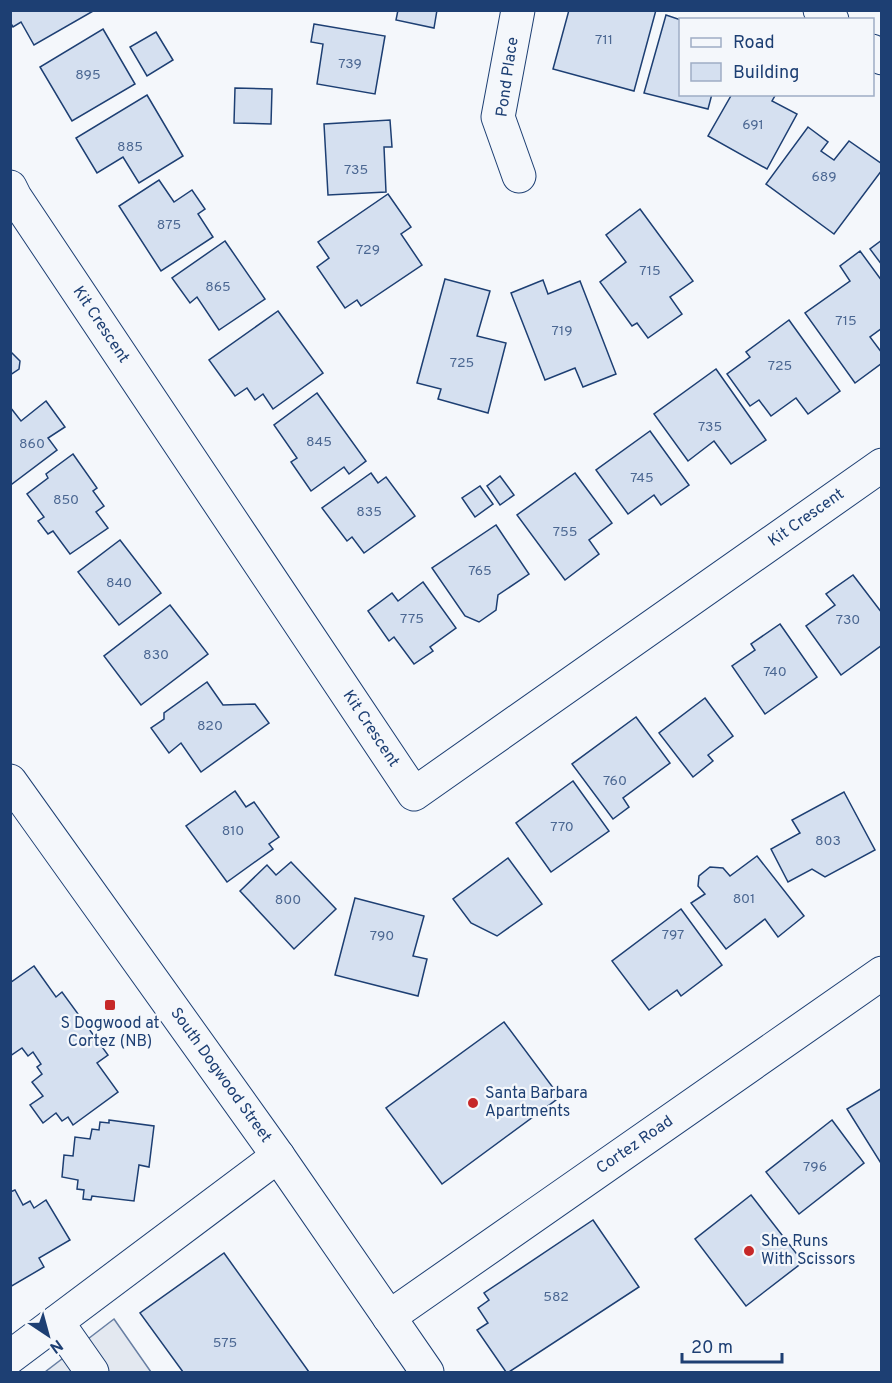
<svg xmlns="http://www.w3.org/2000/svg" width="892" height="1383" font-family="Overpass,sans-serif">
<style>
.parking{fill:#e3e8f0;stroke:#687fa3;stroke-width:1.5}
.building{fill:#d5e0f0;stroke:#1d3f73;stroke-width:1.5}
.lines{fill:none;stroke-linecap:round;stroke-linejoin:round}
.minor-casing{stroke:#1d3f73;stroke-width:35}
.major-casing{stroke:#1d3f73;stroke-width:35}
.minor{stroke:#f4f7fb;stroke-width:33}
.major{stroke:#f4f7fb;stroke-width:33}
.poi-dot{fill:#c62828;stroke:#f4f7fb;stroke-width:2}
.labels{text-anchor:middle;dominant-baseline:central;stroke-width:4.5;stroke-linejoin:round;paint-order:stroke}
.number-label{font-size:14px;fill:#4b6792}
.street-label{font-size:16px;fill:#1d3f73;stroke:#f4f7fb}
.poi-label{font-size:16px;fill:#1d3f73;stroke:#f4f7fb;text-anchor:start}
</style>
<rect width="100%" height="100%" fill="#f4f7fb"/>
<polygon class="parking" points="114,1319 151,1372 45,1372"/>
<g class="building">
<polygon points="10,10 95,10 34,45 21,22 13,27 10,22"/>
<polygon points="398,10 437,10 434,28 396,20"/>
<polygon points="569,10 656,10 634,91 553,69"/>
<polygon points="666,15 681,20 680,94 712,94 708,109 644,93"/>
<polygon points="314,24 385,36 375,94 317,84 323,44 311,42"/>
<polygon points="103,29 135,84 72,121 40,67"/>
<polygon points="156,32 173,60 147,76 130,47"/>
<polygon points="235,88 272,89 271,124 234,123"/>
<polygon points="732,94 776,94 772,101 797,114 767,169 708,136"/>
<polygon points="147,95 183,156 139,183 123,157 97,173 76,138"/>
<polygon points="390,120 392,147 384,147 386,192 328,195 324,124"/>
<polygon points="808,127 828,142 821,151 834,160 849,141 882,164 882,170 834,234 766,184"/>
<polygon points="159,180 174,202 192,190 205,209 198,214 213,237 161,271 119,206"/>
<polygon points="388,194 411,227 401,234 422,265 361,306 357,300 345,308 317,267 329,258 318,242"/>
<polygon points="640,209 693,281 670,297 682,314 648,338 637,323 632,326 600,282 626,262 606,235"/>
<polygon points="882,240 882,265 870,249"/>
<polygon points="225,241 265,299 219,330 197,297 190,303 172,278"/>
<polygon points="860,251 882,281 882,328 870,337 882,353 882,363 855,383 805,313 850,281 840,266"/>
<polygon points="445,279 490,291 477,336 506,343 488,413 438,399 441,389 417,383"/>
<polygon points="543,280 548,294 580,281 616,374 583,387 575,368 545,380 511,293"/>
<polygon points="278,311 323,373 273,409 263,394 255,400 247,388 235,396 209,360"/>
<polygon points="789,320 840,391 808,414 796,398 771,416 759,400 750,406 727,374 750,357 746,352"/>
<polygon points="10,351 20,361 19,369 10,375"/>
<polygon points="716,369 766,440 731,464 714,441 688,461 654,414"/>
<polygon points="317,393 366,461 349,474 344,467 311,491 291,462 297,458 274,425"/>
<polygon points="46,401 65,427 48,438 57,450 12,484 10,482 10,407 21,421"/>
<polygon points="650,431 689,485 661,505 654,495 628,514 596,470"/>
<polygon points="73,454 97,488 93,491 104,506 96,512 108,528 70,554 53,531 48,534 38,521 44,517 27,494 48,478 46,474"/>
<polygon points="371,473 378,483 386,477 415,516 364,553 352,537 347,541 322,508"/>
<polygon points="575,473 612,523 589,540 599,554 565,580 517,515"/>
<polygon points="500,476 514,495 500,505 487,486"/>
<polygon points="480,486 493,504 475,517 462,498"/>
<polygon points="496,525 529,574 498,595 496,610 479,622 465,616 432,568"/>
<polygon points="120,540 161,593 119,625 78,572"/>
<polygon points="853,575 882,613 882,645 841,675 806,626 835,605 826,594"/>
<polygon points="423,582 456,628 430,647 433,651 414,664 394,637 389,641 368,611 392,593 398,601"/>
<polygon points="170,605 208,654 141,705 104,656"/>
<polygon points="780,624 817,677 765,714 732,666 755,650 751,644"/>
<polygon points="207,682 223,705 255,704 269,723 201,772 181,743 169,753 151,728 164,719 164,713"/>
<polygon points="705,698 733,736 708,755 713,761 693,777 659,733"/>
<polygon points="636,717 670,763 623,798 629,807 613,819 572,764"/>
<polygon points="573,781 609,831 551,872 516,823"/>
<polygon points="235,791 246,807 254,802 279,837 269,844 273,849 227,882 186,826"/>
<polygon points="844,792 875,850 825,877 812,869 788,882 771,849 800,833 792,820"/>
<polygon points="757,856 804,916 778,937 765,919 726,949 691,903 705,894 698,886 699,876 710,867 723,868 730,876"/>
<polygon points="508,858 542,904 497,936 471,923 453,899"/>
<polygon points="291,862 336,909 294,949 240,891 267,865 276,875"/>
<polygon points="355,898 424,916 413,956 427,959 418,996 335,975"/>
<polygon points="681,909 722,965 681,996 677,990 649,1010 612,961"/>
<polygon points="34,966 56,997 62,992 108,1055 97,1063 118,1092 73,1125 68,1117 62,1121 56,1113 43,1123 30,1105 43,1096 32,1082 42,1074 37,1067 41,1064 33,1052 28,1056 22,1048 10,1056 10,983"/>
<polygon points="504,1022 560,1097 442,1184 386,1108"/>
<polygon points="882,1088 882,1165 847,1109"/>
<polygon points="109,1120 154,1126 149,1167 139,1165 134,1201 92,1196 91,1200 83,1199 84,1190 77,1189 78,1180 62,1177 64,1155 73,1156 75,1137 90,1139 92,1129 99,1130 100,1122 109,1123"/>
<polygon points="832,1120 864,1163 799,1214 766,1172"/>
<polygon points="15,1190 23,1205 30,1201 34,1208 46,1200 70,1240 39,1258 44,1267 10,1287 10,1192"/>
<polygon points="751,1195 803,1262 746,1306 695,1239"/>
<polygon points="593,1220 639,1287 509,1372 506,1372 477,1330 488,1323 478,1308 489,1300 484,1293"/>
<polygon points="224,1253 309,1372 183,1372 140,1313"/>
</g>
<g class="lines">
<defs>
<g id="minor">
<polyline points="518,10 498,117 519,176"/>
<polyline points="820,10 832,20"/>
<polyline points="872,51 882,58"/>
<path id="s1" d="M10 187 15 197 414 794 882 465"/>
<path id="s2" d="M389 1317 882 973"/>
<polyline points="57,1322 92,1372"/>
<polyline points="10,1357 278,1156"/>
</g>
<g id="major">
<path id="s3" d="M10 781 278 1156 427 1372"/>
</g>
</defs>
<use href="#minor" class="minor-casing"/>
<use href="#major" class="major-casing"/>
<use href="#minor" class="minor"/>
<use href="#major" class="major"/>
</g>
<g class="poi-dot">
<rect x="104" y="999" width="12" height="12" rx="3"/>
<circle cx="473" cy="1103" r="6"/>
<circle cx="749" cy="1251" r="6"/>
</g>
<g class="labels">
<g class="number-label">
<text x="604" y="40">711</text>
<text x="350" y="64">739</text>
<text x="88" y="75">895</text>
<text x="753" y="125">691</text>
<text x="130" y="147">885</text>
<text x="356" y="170">735</text>
<text x="824" y="177">689</text>
<text x="169" y="225">875</text>
<text x="368" y="250">729</text>
<text x="650" y="271">715</text>
<text x="218" y="287">865</text>
<text x="846" y="321">715</text>
<text x="562" y="331">719</text>
<text x="462" y="363">725</text>
<text x="780" y="366">725</text>
<text x="710" y="427">735</text>
<text x="319" y="442">845</text>
<text x="32" y="444">860</text>
<text x="642" y="478">745</text>
<text x="66" y="500">850</text>
<text x="369" y="512">835</text>
<text x="565" y="532">755</text>
<text x="480" y="571">765</text>
<text x="119" y="583">840</text>
<text x="412" y="619">775</text>
<text x="848" y="620">730</text>
<text x="156" y="655">830</text>
<text x="775" y="672">740</text>
<text x="210" y="726">820</text>
<text x="615" y="781">760</text>
<text x="562" y="827">770</text>
<text x="233" y="831">810</text>
<text x="828" y="841">803</text>
<text x="744" y="899">801</text>
<text x="288" y="900">800</text>
<text x="673" y="935">797</text>
<text x="382" y="936">790</text>
<text x="815" y="1167">796</text>
<text x="556" y="1297">582</text>
<text x="225" y="1343">575</text>
</g>
<g class="street-label">
<text transform="translate(508 77) rotate(-82)">Pond Place</text>
<text stroke="none"><textPath href="#s1" startOffset="165">Kit Crescent</textPath></text>
<text stroke="none"><textPath href="#s1" startOffset="1209">Kit Crescent</textPath></text>
<text stroke="none"><textPath href="#s1" startOffset="651">Kit Crescent</textPath></text>
<text stroke="none"><textPath href="#s3" startOffset="362">South Dogwood Street</textPath></text>
<text stroke="none"><textPath href="#s2" startOffset="300">Cortez Road</textPath></text>
</g>
<g class="poi-label">
<text x="110" y="1024" text-anchor="middle">S Dogwood at<tspan x="110" dy="18">Cortez (NB)</tspan></text>
<text x="485" y="1094">Santa Barbara<tspan x="485" dy="18">Apartments</tspan></text>
<text x="761" y="1242">She Runs<tspan x="761" dy="18">With Scissors</tspan></text>
</g>
</g>
<rect width="892" height="1383" fill="none" stroke="#1d3f73" stroke-width="24"/>
<rect x="679" y="18" width="195" height="78" fill="#f4f7fb" stroke="#9eadc5" stroke-width="1.5"/>
<rect x="691" y="38" width="30" height="9" fill="#f4f7fb" stroke="#9eadc5" stroke-width="1.5"/>
<text x="733" y="48" font-size="18" fill="#1d3f73">Road</text>
<rect x="691" y="63" width="30" height="18" fill="#d5e0f0" stroke="#9eadc5" stroke-width="1.5"/>
<text x="733" y="78" font-size="18" fill="#1d3f73">Building</text>
<g transform="translate(48 1335) rotate(144)" stroke="#f4f7fb" stroke-width="4.5" paint-order="stroke">
<path d="M0-4.5L10 22L0 15L-10 22Z" fill="#1d3f73"/>
<text y="-9" font-size="16" font-weight="bold" text-anchor="middle" fill="#1d3f73">N</text>
</g>
<path d="M682 1353v9h100v-9" fill="none" stroke="#1d3f73" stroke-width="3"/>
<text x="691" y="1353" font-size="18" fill="#1d3f73" stroke="#f4f7fb" stroke-width="4.5" paint-order="stroke">20 m</text>
</svg>
